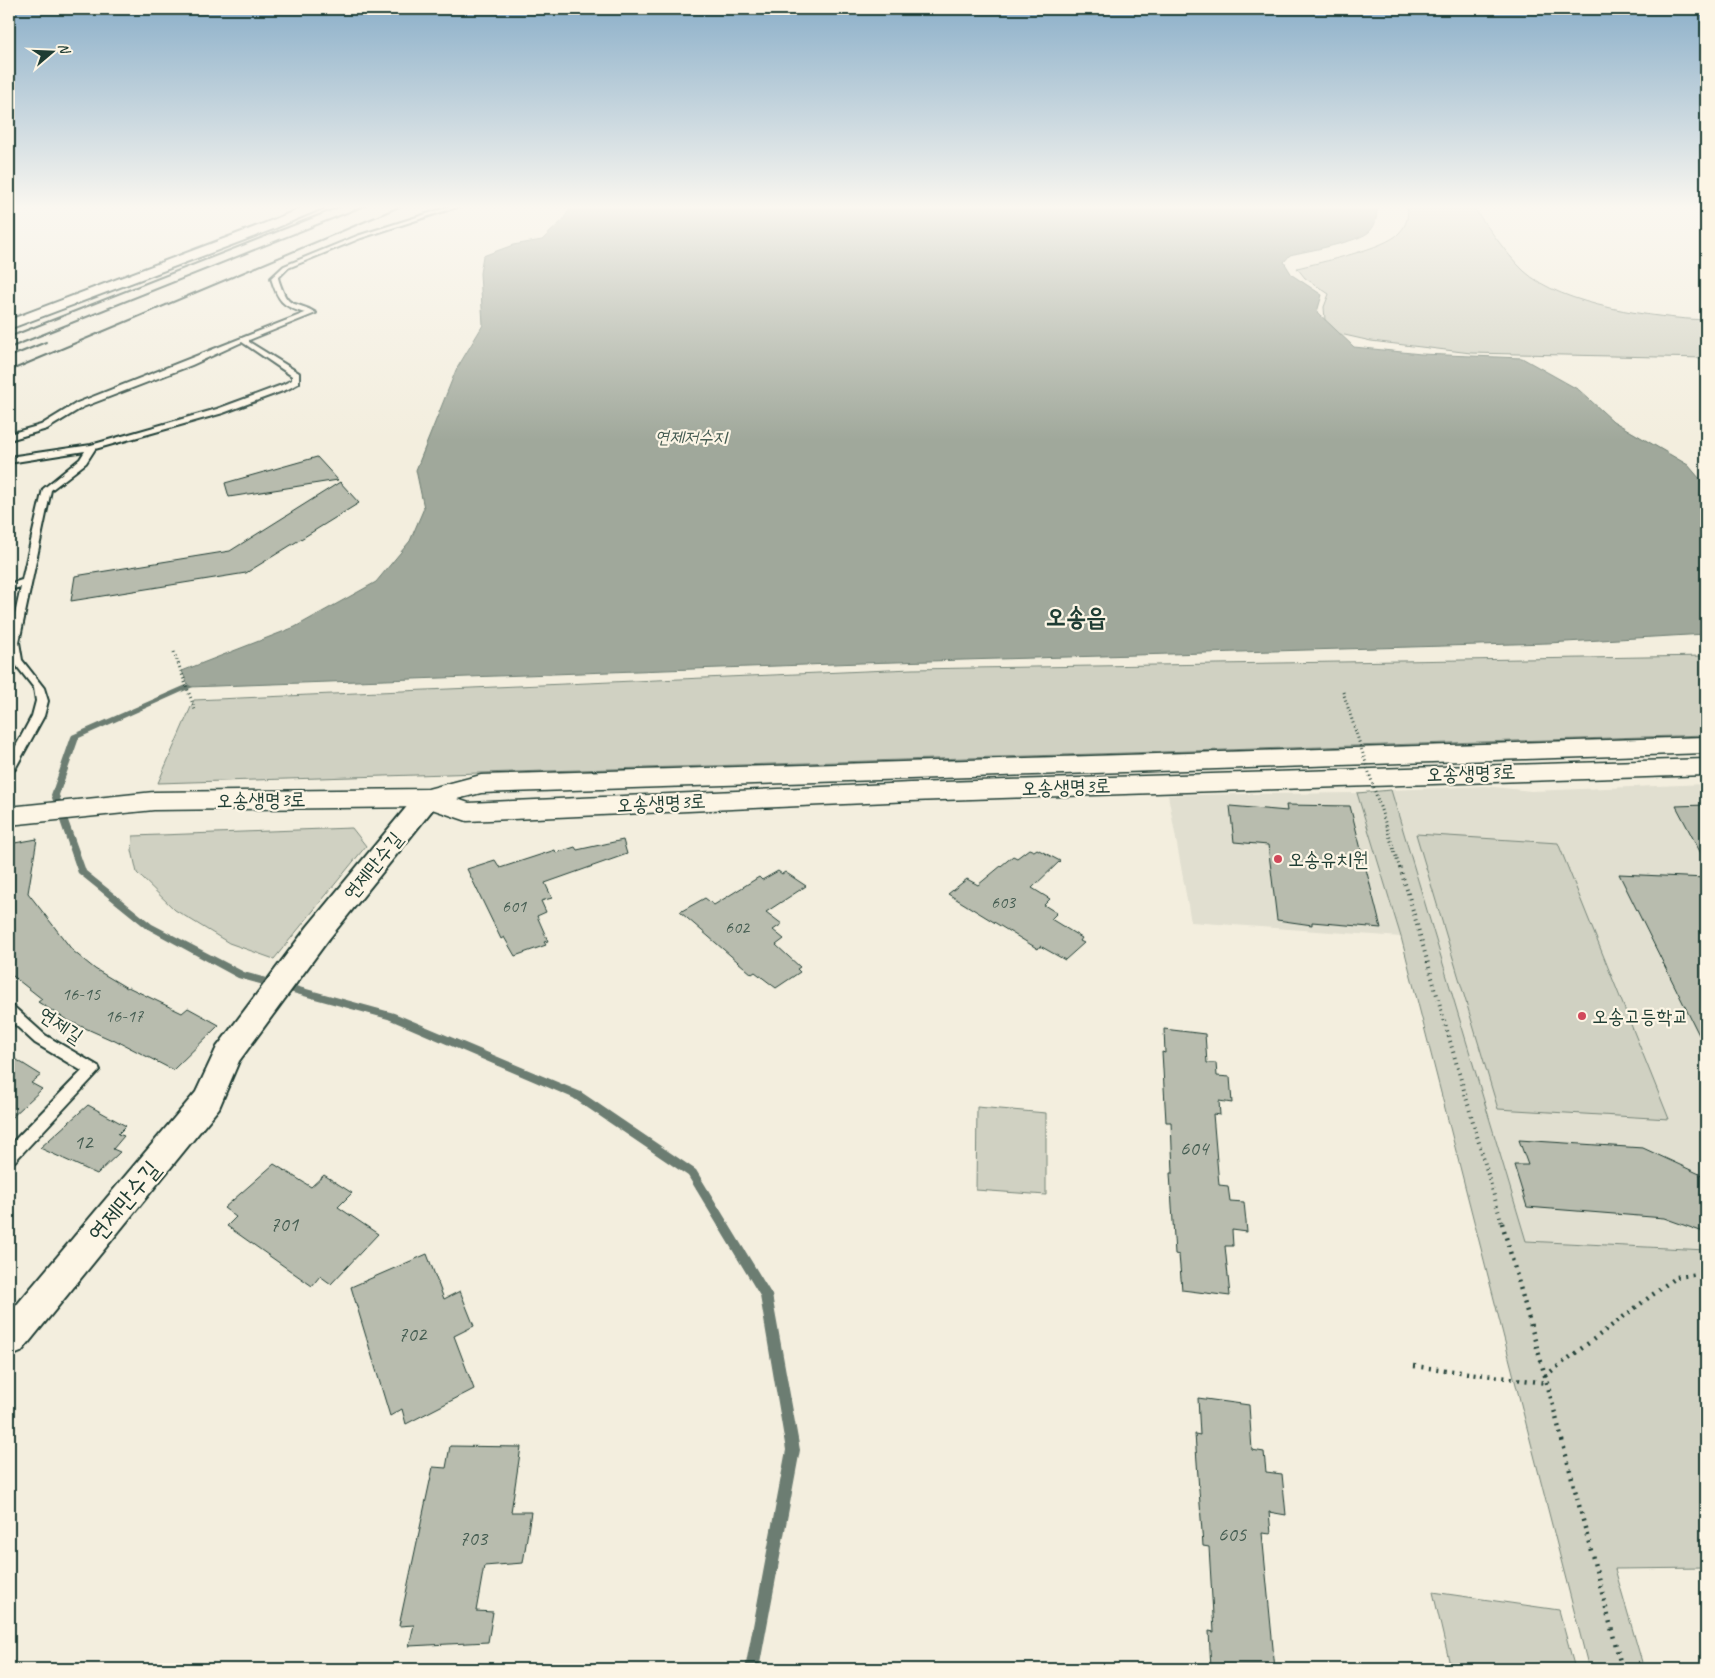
<svg xmlns="http://www.w3.org/2000/svg" width="1715" height="1678" font-family="Caveat,'Poor Story',sans-serif">
<style>
.built{fill:#e1dfd0}
.green{fill:#d0d1c2;stroke:#78877b}
.water{fill:#a0a89b;stroke:#6c7d72}
.lines{fill:none;stroke-linecap:round;stroke-linejoin:round}
.stream{fill:#6c7d72;fill-rule:evenodd}
.building{fill:#b8bcae;stroke:#1f3d34}
.lane-casing{stroke:#1f3d34;stroke-width:4}
.street-casing{stroke:#1f3d34;stroke-width:4}
.secondary-casing{stroke:#1f3d34;stroke-width:3}
.path-far2{stroke:#1f3d34;stroke-width:3;stroke-dasharray:1 3;stroke-linecap:butt}
.path-far1{stroke:#1f3d34;stroke-width:4;stroke-dasharray:1 4.5;stroke-linecap:butt}
.path{stroke:#1f3d34;stroke-width:4.5;stroke-dasharray:2 5.5;stroke-linecap:butt}
.lane{fill:#fcf5e5;fill-rule:evenodd}
.street{fill:#fcf5e5;fill-rule:evenodd}
.secondary{fill:#fcf5e5;fill-rule:evenodd}
.rail{stroke:#1f3d34;stroke-width:2}
.path-bridge-far1{stroke:#1f3d34;stroke-width:3;stroke-dasharray:1 3;stroke-linecap:butt}
.path-bridge{stroke:#1f3d34;stroke-width:4;stroke-dasharray:1 4.5;stroke-linecap:butt}
.poi-dot{fill:#d1495b;stroke:#fcf5e5;stroke-width:2}
.labels{text-anchor:middle;dominant-baseline:central;stroke-width:4.5;stroke-linejoin:round;paint-order:stroke}
.far-water-label{font-size:18px;font-style:italic;fill:#465d53;stroke:#fcf5e5}
.number-label{font-size:18px;fill:#455d52}
.street-label{font-size:20px;fill:#1f3d34;stroke:#fcf5e5}
.poi-label{font-size:20px;fill:#1f3d34;stroke:#fcf5e5;text-anchor:start}
.near-number-label{font-size:21px;fill:#455d52}
.near-street-label{font-size:24px;fill:#1f3d34;stroke:#fcf5e5}
.district-label{font-size:25px;font-weight:bold;fill:#1f3d34;stroke:#fcf5e5}
</style>
<rect width="100%" height="100%" fill="#f3eede"/>
<filter id="ink" filterUnits="userSpaceOnUse"><feTurbulence type="fractalNoise" baseFrequency=".02" numOctaves="2"/><feDisplacementMap in="SourceGraphic" scale="10" xChannelSelector="R" yChannelSelector="G"/><feConvolveMatrix kernelMatrix="1 2 1 2 8 2 1 2 1" color-interpolation-filters="sRGB"/></filter>
<g filter="url(#ink)">
<g class="built">
<polygon points="1706,784 1706,1250 1526,1241 1391,790 1485,786 1531,791"/>
<polygon points="1357,793 1401,937 1191,922 1168,795"/>
</g>
<g class="green">
<path d="M1407 205H1471C1488 226 1504 252 1524 271 1562 306 1656 318 1706 320V358L1471 353 1371 341 1340 334 1325 320 1324 307 1329 294 1305 278 1297 268C1318 263 1387 248 1399 233 1407 225 1409 215 1407 205Z"/>
<polygon points="1706,656 1706,735 158,783 194,700 912,669"/>
<polygon points="1391,790 1526,1241 1706,1250 1706,1568 1615,1569 1644,1669 1589,1669 1401,937 1357,793"/>
<polygon points="352,828 366,846 274,959 229,943 175,910 137,873 132,850 133,836"/>
<polygon points="1416,834 1558,843 1669,1119 1498,1109"/>
<polygon points="977,1107 1046,1113 1046,1195 976,1190"/>
<polygon points="1433,1592 1559,1610 1575,1669 1451,1669"/>
</g>
<path class="water" d="M572 205H1377C1377 214 1377 224 1370 231 1360 242 1306 251 1290 255L1284 262 1292 275 1322 295 1317 312 1354 347 1421 354 1522 358 1579 390 1613 421 1688 465 1706 486V634L1548 643 861 663 189 687 182 671 295 627 376 582 410 541 424 508 416 470 456 370 483 325 480 273 483 256 513 245 542 240 563 220Z"/>
<g class="lines">
<polygon class="stream" points="186,685 189,685 193,687 79,738 59,795 86,871 152,924 244,972 394,1013 581,1092 696,1170 772,1295 800,1450 759,1669 745,1669 786,1450 760,1296 688,1176 573,1098 388,1019 238,978 146,928 78,873 51,795 71,737 72,735"/>
</g>
<g class="building">
<polygon points="317,457 338,480 229,497 225,483"/>
<polygon points="340,482 359,503 246,573 71,601 75,576 230,551"/>
<polygon points="1286,805 1350,806 1381,928 1312,922 1312,925 1277,920 1268,845 1234,842 1230,806 1287,811"/>
<polygon points="1706,805 1706,863 1676,806"/>
<polygon points="37,839 28,893 73,951 95,969 127,988 128,987 182,1013 188,1008 219,1025 173,1070 113,1039 112,1040 67,1020 38,1002 42,999 9,973 9,844"/>
<polygon points="623,840 627,854 545,883 552,898 541,901 546,912 537,916 548,941 544,942 546,945 515,956 504,937 501,939 467,869 495,860 500,868 555,850 556,853 575,847 577,850"/>
<polygon points="1029,849 1034,851 1037,849 1060,861 1032,888 1050,899 1044,905 1057,913 1051,919 1082,938 1080,941 1084,943 1065,960 1040,946 1038,949 948,894 967,879 978,885 1013,856 1017,858"/>
<polygon points="778,871 782,874 785,872 806,886 766,912 782,924 773,930 784,939 776,945 800,967 797,969 800,972 776,988 755,972 752,974 680,912 705,898 714,905 759,877 762,880"/>
<polygon points="1619,874 1706,878 1706,1049"/>
<polygon points="1164,1029 1205,1034 1207,1063 1216,1063 1217,1076 1230,1077 1232,1103 1219,1101 1220,1115 1213,1114 1219,1185 1228,1186 1230,1201 1244,1202 1247,1232 1232,1230 1233,1246 1225,1246 1230,1296 1182,1290 1179,1255 1175,1254 1170,1173 1173,1173 1171,1122 1166,1122 1162,1052 1165,1053"/>
<polygon points="9,1055 41,1075 31,1083 42,1089 9,1120"/>
<polygon points="88,1105 126,1126 118,1134 124,1136 113,1149 120,1152 97,1174 40,1148"/>
<polygon points="1519,1140 1643,1148 1706,1177 1706,1233 1664,1218 1527,1207 1514,1165 1528,1165"/>
<polygon points="274,1164 311,1187 324,1175 352,1193 338,1207 378,1234 331,1284 320,1276 312,1286 227,1226 236,1217 224,1208"/>
<polygon points="427,1254 444,1299 460,1291 474,1326 454,1336 474,1389 406,1424 402,1409 390,1416 351,1287"/>
<polygon points="1198,1398 1249,1405 1252,1450 1264,1452 1266,1472 1282,1474 1286,1515 1269,1512 1271,1534 1262,1533 1275,1669 1211,1669 1209,1631 1214,1632 1209,1547 1203,1546 1195,1434 1200,1435"/>
<polygon points="450,1446 521,1447 511,1512 531,1512 523,1563 484,1566 476,1611 493,1612 488,1642 409,1646 414,1625 399,1626 433,1467 446,1468"/>
</g>
<g class="lines">
<defs>
<g id="lane">
<path d="M455 205H463L361 238 288 268 278 278C289 313 292 298 316 313L249 340V342L299 373V383L288 389 223 413 95 449 86 463 51 490 19 642 22 660 44 688 48 701 44 716 15 769 9 773V759L32 716 36 701 34 688 12 660 9 642 21 587 9 590V584L22 580 43 489 80 459 85 451 9 463V457L91 445 217 409 282 385 292 380V376L242 342 192 365 83 407 47 429 9 440V434L41 425 77 403 305 313C282 306 278 301 271 278L284 266 357 236Z"/>
<polygon points="9,1006 14,1007 45,1035 98,1066 100,1070 15,1161 9,1163 9,1146 82,1071 35,1043 9,1019"/>
</g>
<g id="street">
<polygon points="309,205 325,205 323,208 271,230 9,329 9,320 263,224"/>
<polygon points="428,790 437,792 440,798 437,804 328,940 239,1061 219,1108 21,1352 9,1357 9,1314 196,1092 217,1047 308,926 419,792"/>
</g>
<polygon id="secondary" points="1706,737 1706,753 481,793 457,799 469,803 911,783 1706,759 1706,775 911,801 467,821 426,807 154,810 9,825 9,807 154,792 428,789 481,775"/>
</defs>
<use href="#lane" class="lane-casing"/>
<use href="#street" class="street-casing"/>
<use href="#secondary" class="secondary-casing"/>
<polyline class="path-far2" points="174,652 195,710"/>
<polyline class="path-far1" points="1408,893 1502,1224"/>
<g class="path">
<polyline points="1502,1223 1547,1383 1622,1669"/>
<polyline points="1414,1366 1547,1383"/>
<polyline points="1545,1376 1676,1277 1706,1273"/>
</g>
<use href="#lane" class="lane"/>
<use href="#street" class="street"/>
<use href="#secondary" class="secondary"/>
<g class="rail">
<polyline points="9,337 344,205"/>
<polyline points="9,348 367,205"/>
<polyline points="9,357 46,342"/>
<polyline points="9,371 404,205"/>
</g>
<polyline class="path-bridge-far1" points="1343,692 1400,869"/>
<polyline class="path-bridge" points="1400,868 1408,893"/>
</g>
</g>
<linearGradient id="sky" x2="0" y2="1"><stop stop-color="#8bafc9"/><stop offset="0.47" stop-color="#faf7f0"/><stop offset="1" stop-color="#faf7f0" stop-opacity="0"/></linearGradient>
<rect width="1715" height="440" fill="url(#sky)"/>
<g class="poi-dot">
<circle cx="1278" cy="859" r="5"/>
<circle cx="1582" cy="1016" r="5"/>
</g>
<g class="labels">
<g class="far-water-label">
<text x="691" y="437">연제저수지</text>
</g>
<g class="number-label">
<text x="1003" y="902">603</text>
<text x="514" y="906">601</text>
<text x="737" y="927">602</text>
<text x="81" y="994">16-15</text>
<text x="124" y="1016">16-17</text>
</g>
<g class="street-label">
<text transform="translate(1471 773) rotate(-2)">오송생명3로</text>
<text transform="translate(1066 787) rotate(-2)">오송생명3로</text>
<text transform="translate(261 800) rotate(-1)">오송생명3로</text>
<text transform="translate(661 803) rotate(-3)">오송생명3로</text>
<text transform="translate(373 866) rotate(-51)">연제만수길</text>
<text transform="translate(61 1025) rotate(34)">연제길</text>
</g>
<g class="poi-label">
<text x="1288" y="859">오송유치원</text>
<text x="1592" y="1016">오송고등학교</text>
</g>
<g class="near-number-label">
<text x="83" y="1142">12</text>
<text x="1194" y="1148">604</text>
<text x="284" y="1224">701</text>
<text x="412" y="1334">702</text>
<text x="1232" y="1534">605</text>
<text x="473" y="1538">703</text>
</g>
<g class="near-street-label">
<text transform="translate(124 1201) rotate(-50)">연제만수길</text>
</g>
<g class="district-label">
<text x="1076" y="617">오송읍</text>
</g>
</g>
<rect width="1715" height="1678" fill="none" stroke="#fcf5e5" stroke-width="30"/>
<rect x="15" y="15" width="1685" height="1648" fill="none" stroke="#1f3d34" stroke-width="2" filter="url(#ink)"/>
<g transform="translate(52 52) rotate(71)" stroke="#fcf5e5" stroke-width="4" paint-order="stroke">
<path d="M0-4L9 19L0 12L-9 19Z" fill="#1f3d34"/>
<text y="-8" font-size="14" font-weight="bold" text-anchor="middle" fill="#1f3d34">N</text>
</g>
</svg>
